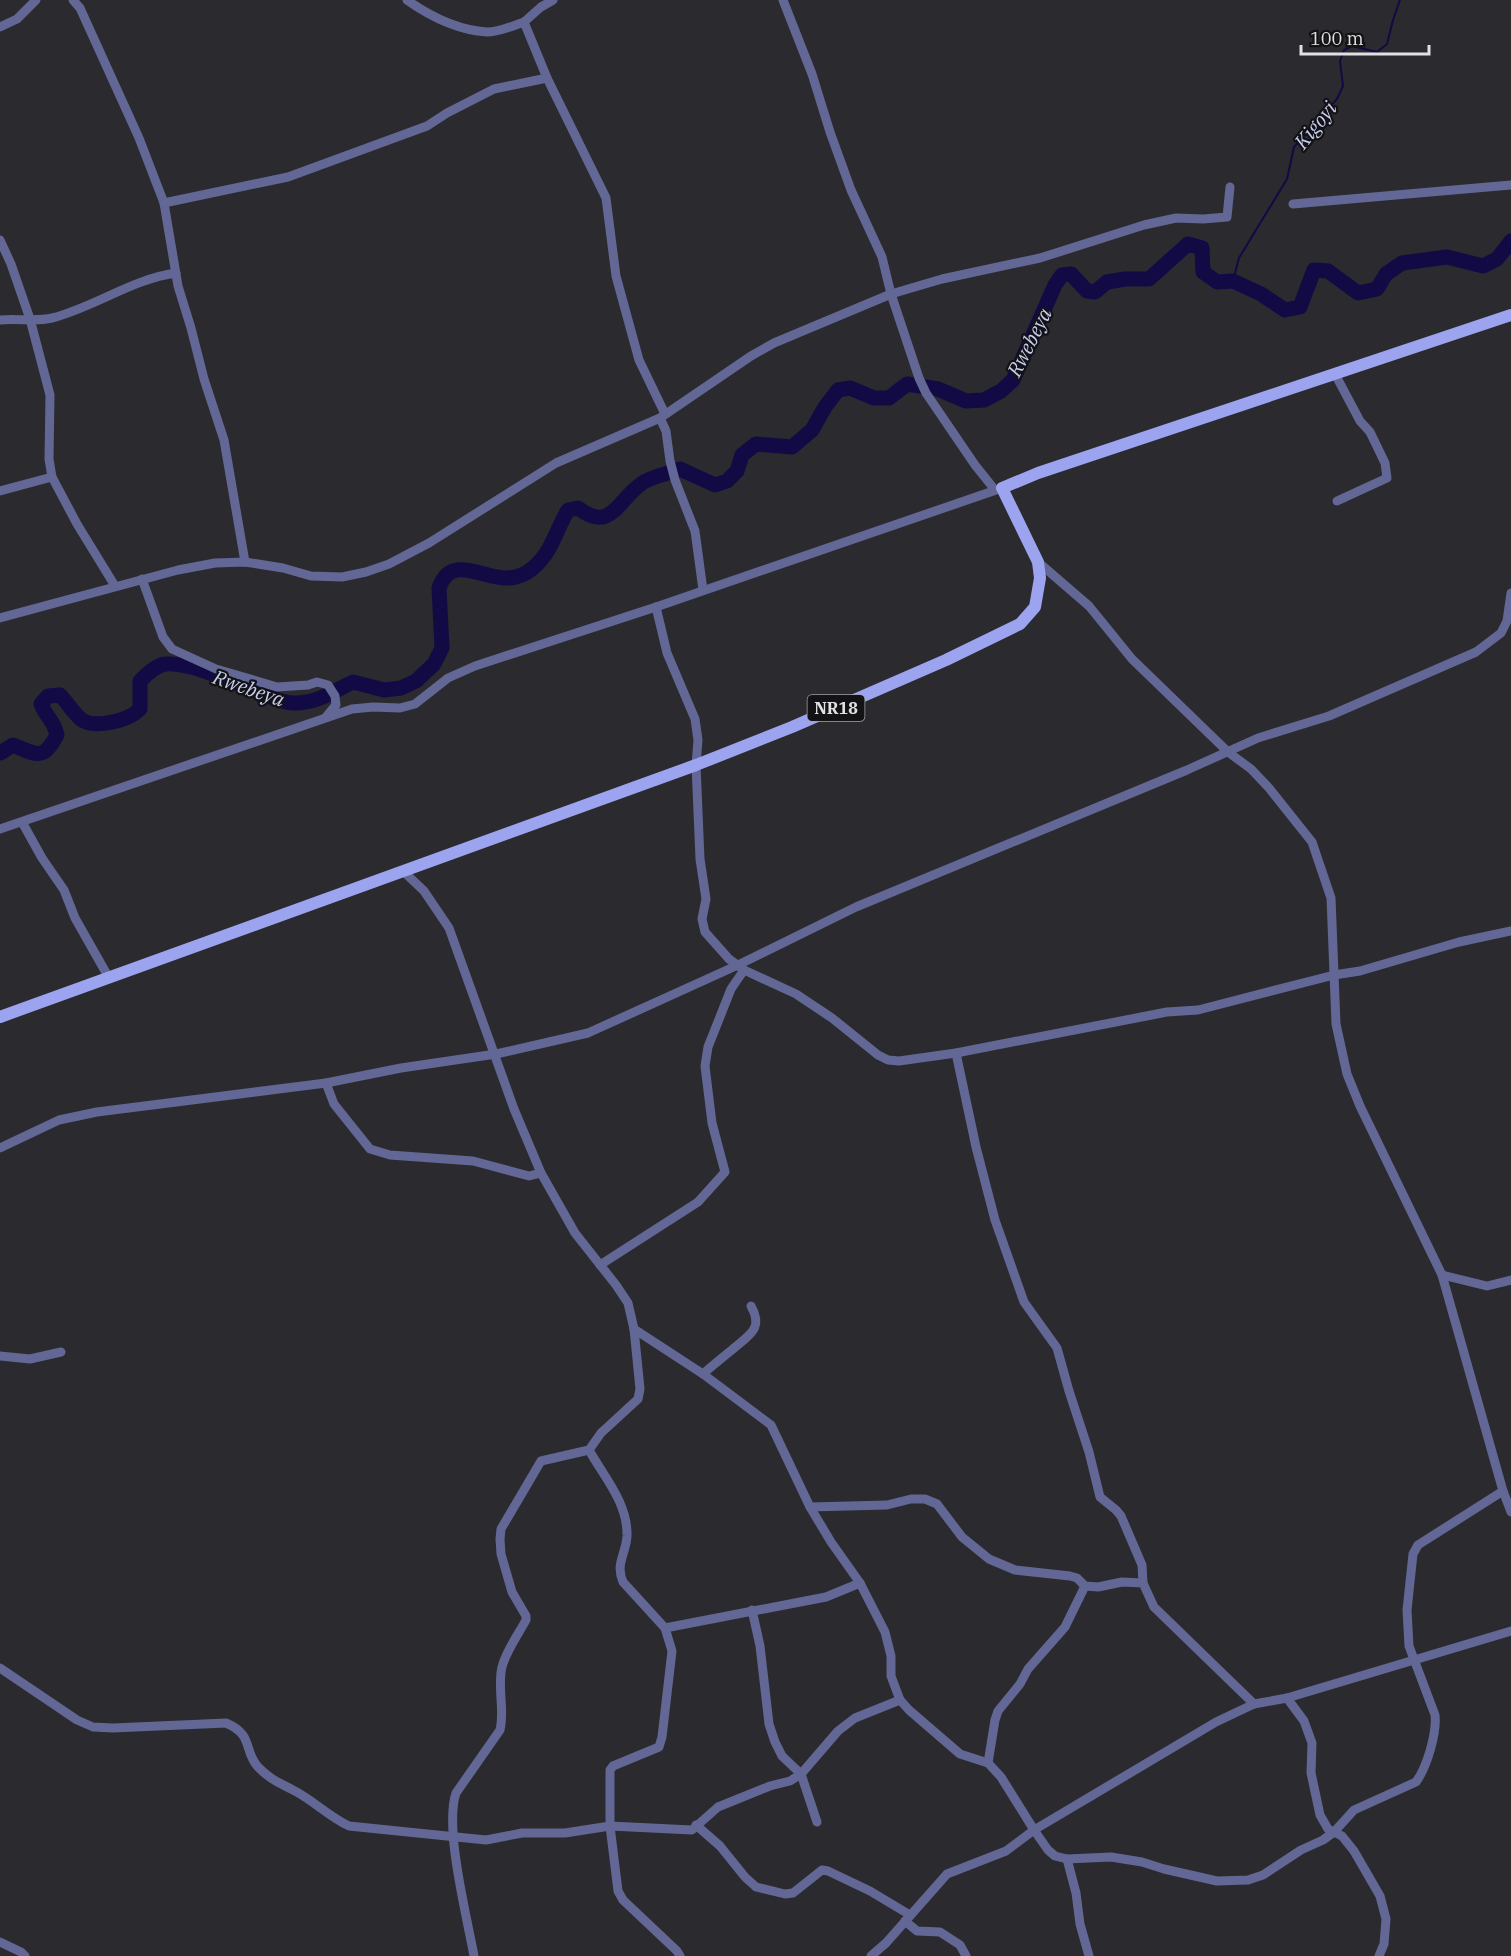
<svg xmlns="http://www.w3.org/2000/svg" width="1511" height="1956" font-family="'IBM Plex Serif',serif">
<style>
.lines{fill:none;stroke-linecap:round;stroke-linejoin:round}
.stream{stroke:#120a44;stroke-width:2}
.river{stroke:#120a44;stroke-width:15}
.minor{stroke:#626795;stroke-width:9}
.major{stroke:#9ca4ef;stroke-width:12}
.labels{text-anchor:middle;dominant-baseline:central;stroke-width:4.5;stroke-linejoin:round;paint-order:stroke}
.shield{fill:#131315;stroke:#a2a3a6;stroke-width:1.5}
.shield-label{font-size:16px;font-weight:bold;fill:#e0e1e4}
.water-label{font-size:20px;font-style:italic;fill:#c8cef3;stroke:#131315}
</style>
<rect width="100%" height="100%" fill="#2a2a2f"/>
<g class="lines">
<polyline class="stream" points="1233,281 1239,258 1287,179 1294,147 1337,99 1343,86 1340,61 1344,50 1352,46 1377,52 1387,44 1393,20 1400,0"/>
<path class="river" d="M0 753 13 745C37 755 43 761 57 735 53 718 46 718 41 704L48 696 60 695C67 702 74 714 82 720 96 729 130 720 140 709V681C147 674 156 665 166 664 191 662 235 683 258 692 269 696 281 703 293 703 316 704 334 691 353 682L384 690 401 688 416 681 434 664 442 648 439 588C451 553 483 579 507 578 516 578 526 574 533 568 552 552 556 530 568 510L578 508C611 533 617 501 641 484 651 476 668 474 680 469L715 485 727 481 737 471 742 455 756 444 792 447 812 430 825 407 838 390 850 388 874 398H889L907 384 938 389 966 401 984 400 1001 391 1013 380 1055 285 1062 275 1071 274 1087 291 1095 292 1107 282 1125 279H1149L1188 244 1202 248 1203 272 1217 282 1233 281 1261 294 1285 310 1300 307 1314 270 1328 271 1358 293 1377 289 1386 274 1402 263 1447 257 1483 266 1497 259 1511 241"/>
<g class="minor">
<polyline points="73,0 80,8 139,138 164,203 178,286 191,328 204,379 224,440 245,562"/>
<path d="M407 0C431 17 457 30 487 32 499 32 512 26 524 22"/>
<polyline points="553,0 541,7 524,22 547,78 606,198 616,276 639,360 665,414"/>
<polyline points="783,0 812,74 830,132 851,190 882,257 891,294 919,378 926,393 975,465 995,490"/>
<polyline points="0,27 17,19 36,0"/>
<polyline points="164,203 288,177 427,126 447,113 494,89 547,78"/>
<polyline points="1293,204 1511,185"/>
<polyline points="0,240 11,264 30,319 50,395 49,459 52,477 77,524 115,586"/>
<path d="M0 320C17 318 35 322 52 318 95 307 132 279 176 273"/>
<polyline points="1335,374 1360,421 1370,432 1385,463 1387,478 1337,501"/>
<polyline points="660,418 666,431 670,461 675,480 695,531 703,590"/>
<polyline points="0,491 52,477"/>
<polyline points="1038,562 1089,606 1132,659 1228,752 1251,769 1269,788 1312,842 1331,898 1336,1024 1347,1074 1360,1106 1442,1275 1503,1491 1511,1512"/>
<polyline points="142,579 163,637 172,649 216,669 277,687 308,685 317,682 328,685 335,696 336,705 326,717"/>
<polyline points="656,607 667,653 695,719 698,740 696,765 700,859 706,899 702,919 705,932 729,959 744,970 796,994 832,1018 878,1055 888,1060 899,1061 956,1053 1167,1012 1198,1010 1334,975 1360,971 1459,942 1511,931"/>
<polyline points="0,618 178,570 215,563 245,562 283,568 311,576 342,577 366,572 389,564 429,543 556,463 660,418 751,356 774,343 891,294 942,279 1040,258 1144,225 1176,218 1203,219 1227,217 1230,187"/>
<polyline points="22,822 42,858 64,890 75,918 109,978"/>
<polyline points="0,829 352,709 373,707 400,708 415,704 448,678 475,666 656,607 1002,488"/>
<polyline points="403,871 424,891 449,928 514,1109 541,1173 575,1233 616,1285 628,1303 634,1329 703,1374 771,1425 810,1507 831,1542 860,1583 885,1632 891,1656 891,1676 900,1700 909,1710 960,1754 988,1763 1001,1777 1034,1830 1216,1722 1254,1704 1287,1698 1511,1631"/>
<polyline points="956,1053 976,1147 995,1220 1024,1302 1057,1348 1069,1391 1089,1452 1100,1497 1116,1510 1121,1516 1142,1565 1143,1583"/>
<polyline points="326,1083 334,1104 370,1149 390,1155 473,1161 529,1176 541,1173"/>
<polyline points="0,1148 59,1120 97,1112 326,1083 401,1068 496,1054 588,1033 738,965 856,907 1187,770 1258,738 1329,716 1476,652 1501,633 1507,621 1511,593"/>
<polyline points="600,1265 698,1202 725,1172 712,1123 705,1066 708,1047 731,989 744,970"/>
<polyline points="1442,1275 1487,1286 1511,1280"/>
<polyline points="0,1356 30,1359 61,1352"/>
<path d="M703 1374C713 1365 723 1357 733 1349 749 1335 764 1329 751 1306"/>
<path d="M589 1450C604 1477 628 1503 627 1536 626 1554 615 1564 623 1582L665 1628 672 1651 662 1737 659 1747 613 1766 610 1770V1826L618 1891 623 1900 677 1951 680 1956"/>
<polyline points="810,1507 887,1505 911,1499 925,1499 937,1504 962,1537 989,1559 1015,1570 1070,1576 1077,1578 1085,1586 1098,1587 1122,1582 1143,1583 1154,1607 1254,1704"/>
<polyline points="752,1610 760,1646 769,1724 775,1742 782,1756 801,1774 817,1822"/>
<polyline points="665,1628 826,1597 860,1583"/>
<path d="M0 1668 77 1720 93 1727 113 1728 226 1723C254 1735 243 1750 258 1767 271 1780 278 1782 293 1790 313 1800 328 1816 349 1826L486 1840 522 1833H565L610 1826 692 1830 718 1807 770 1786 790 1781 801 1774 838 1731 855 1718 900 1700"/>
<polyline points="1287,1698 1304,1721 1312,1743 1311,1773 1320,1815 1328,1829 1342,1836 1354,1851 1380,1896 1386,1919 1384,1944 1379,1956"/>
<polyline points="988,1763 995,1720 998,1711 1020,1684 1028,1669 1065,1627 1085,1586"/>
<polyline points="696,1825 720,1846 745,1877 756,1887 785,1894 793,1893 822,1870 828,1871 870,1891 910,1915"/>
<polyline points="1067,1859 1076,1893 1080,1924 1089,1956"/>
<polyline points="905,1921 917,1931 940,1932 960,1945 966,1956"/>
<polyline points="0,1942 21,1952 25,1956"/>
<path d="M474 1956C467 1917 444 1828 456 1793L500 1730C505 1709 497 1688 502 1667 506 1651 518 1635 526 1620V1616L512 1592 501 1554 500 1539 501 1529 541 1461 589 1450 601 1433 638 1399 640 1389 634 1329"/>
<path d="M871 1956 886 1943 947 1874 1006 1851 1034 1830 1048 1850 1055 1856 1067 1859 1111 1857 1142 1862 1164 1869 1217 1881 1248 1880 1263 1875 1301 1850 1323 1840 1334 1832 1354 1810 1416 1782C1427 1767 1437 1733 1435 1715L1409 1646 1407 1610 1413 1554 1418 1545 1503 1491"/>
</g>
<polyline class="major" points="0,1017 696,765 792,727 946,660 1020,624 1035,607 1040,578 1038,562 1002,488 1038,473 1511,315"/>
</g>
<g class="labels">
<rect class="shield" x="807.5" y="695" width="57" height="26" rx="4.5"/>
<g class="shield-label">
<text x="836" y="708">NR18</text>
</g>
<g class="water-label">
<text transform="translate(1315 125) rotate(-51)">Kigoyi</text>
<text transform="translate(1029 342) rotate(-63)">Rwebeya</text>
<text transform="translate(249 688) rotate(19)">Rwebeya</text>
</g>
</g>
<path d="M1301 45v9h128v-9" fill="none" stroke="#e0e1e4" stroke-width="3"/>
<text x="1310" y="45" font-size="18" fill="#e0e1e4" stroke="#131315" stroke-width="4.5" paint-order="stroke">100 m</text>
</svg>
